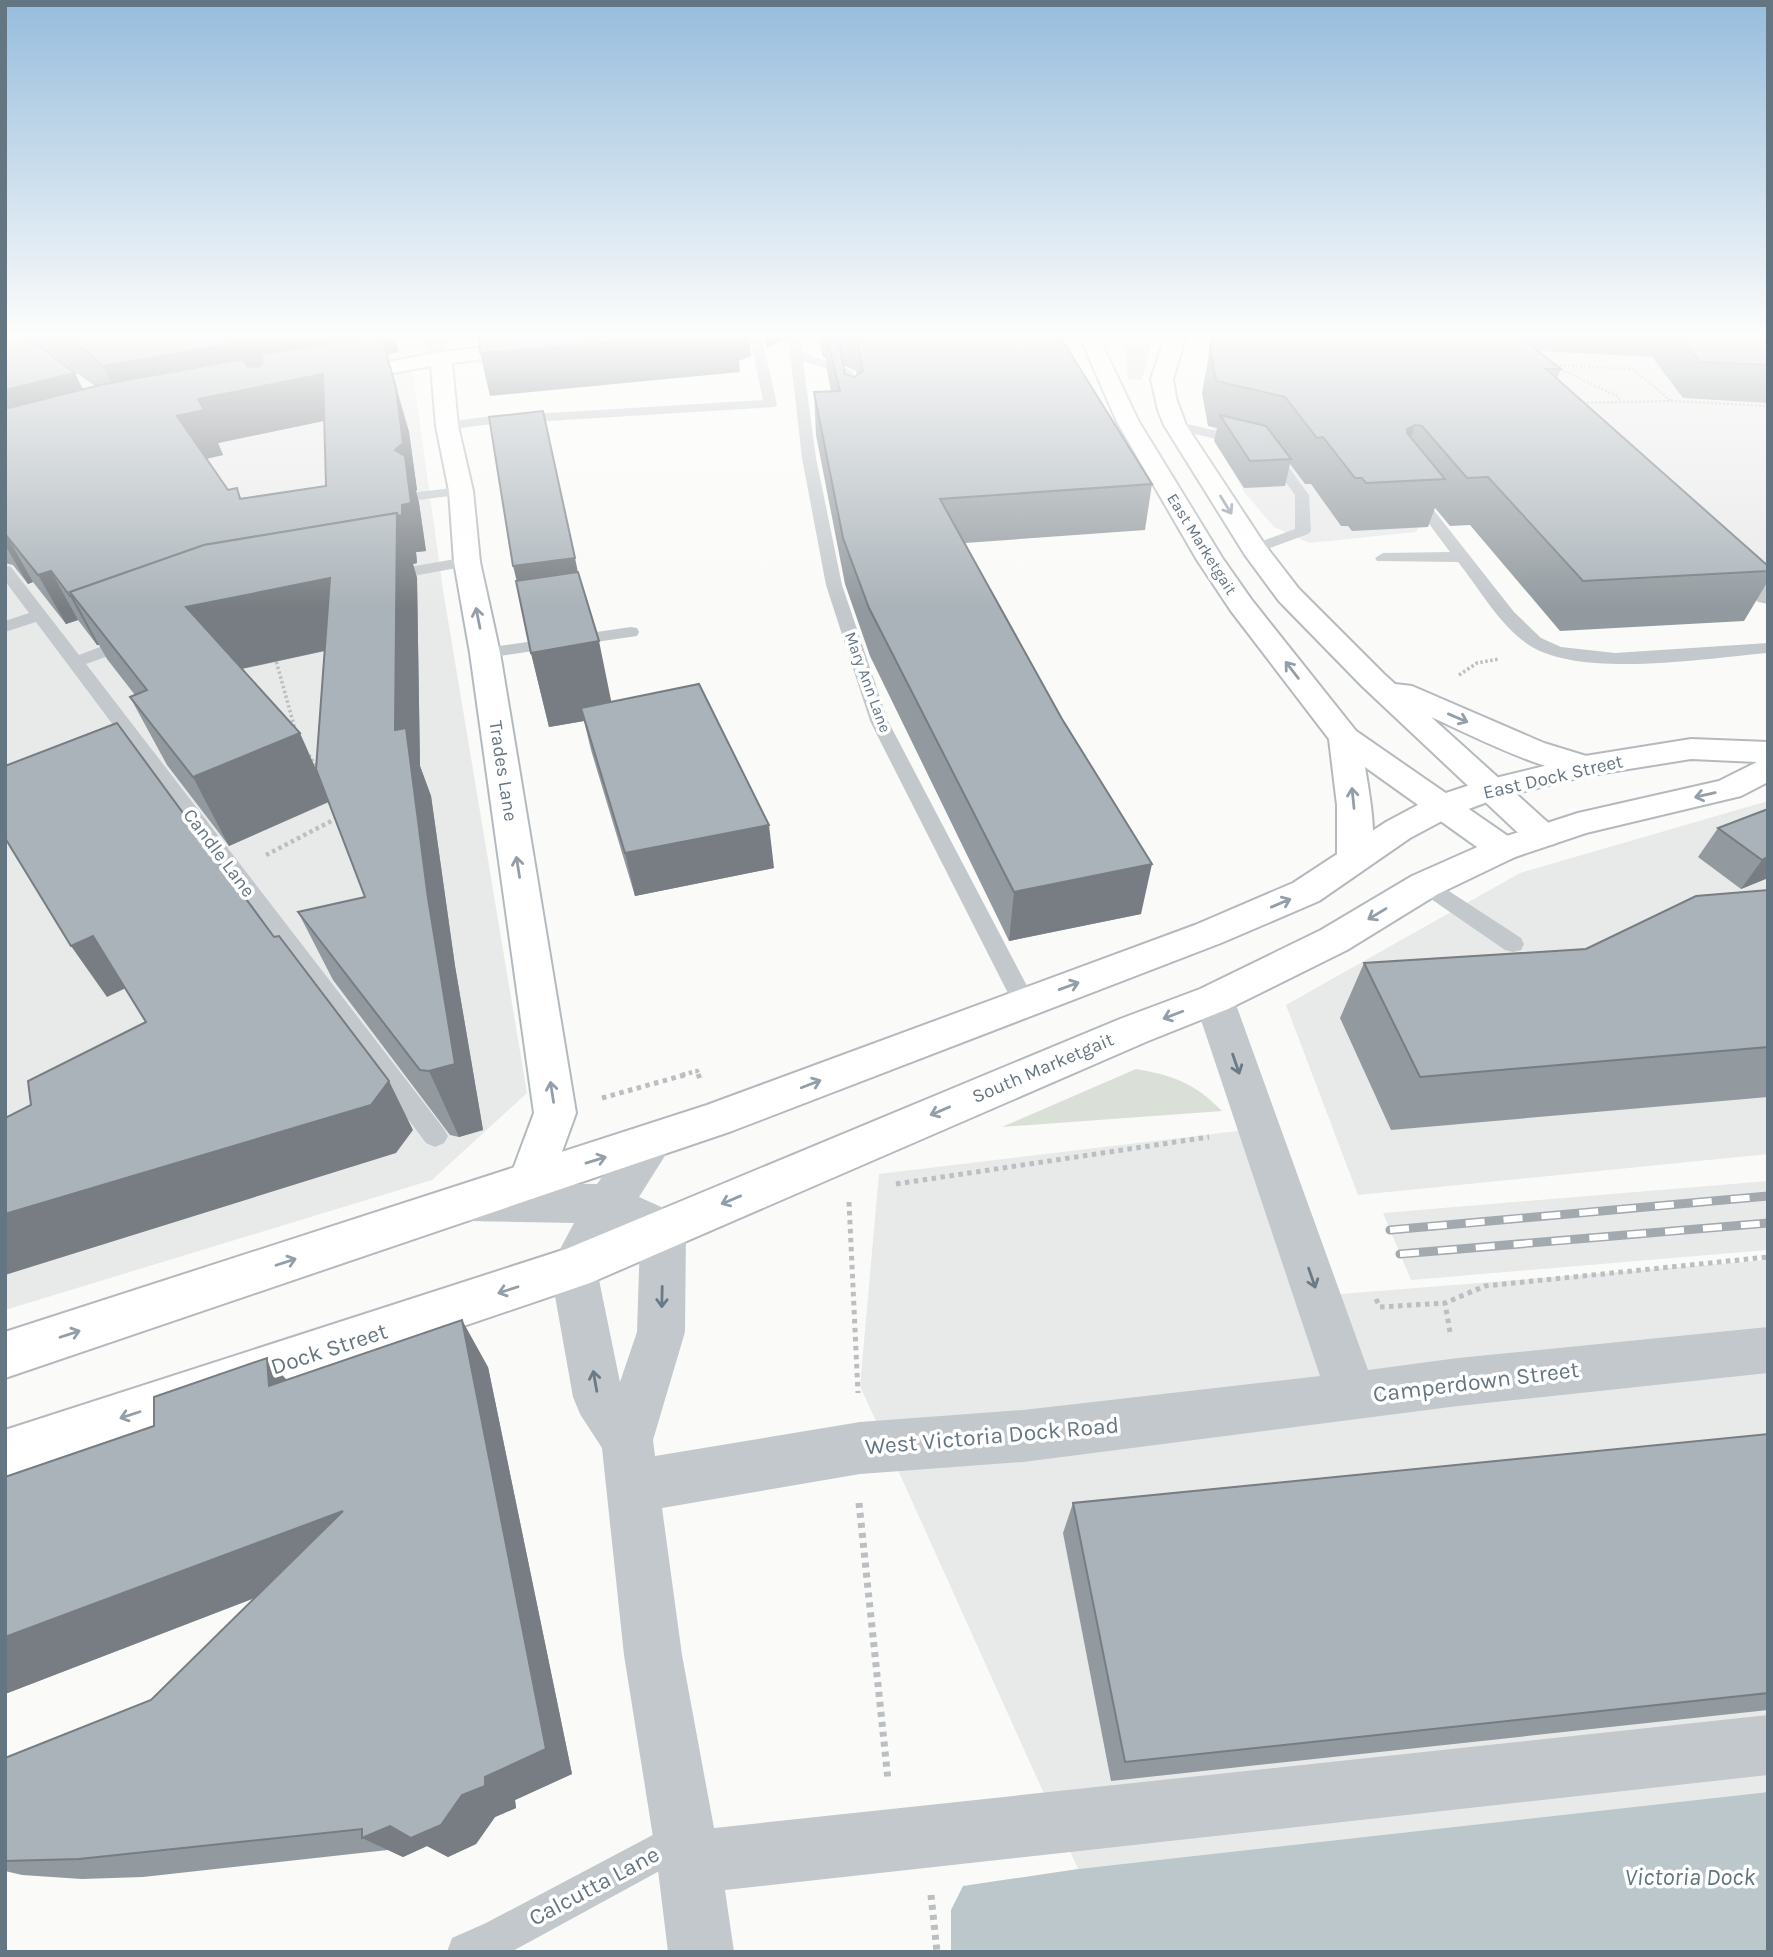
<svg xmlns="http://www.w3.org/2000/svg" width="1773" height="1957" font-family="Karla,sans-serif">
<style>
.built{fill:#e8e9e9}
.green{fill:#dadfd7}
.water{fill:#bbc7cb}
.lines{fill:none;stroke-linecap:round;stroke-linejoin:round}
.secondary-casing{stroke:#b3babf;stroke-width:4}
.primary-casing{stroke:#b5babe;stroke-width:4}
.highway-casing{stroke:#b4b9bd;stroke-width:4}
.path-far4{stroke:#bbbfc2;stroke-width:2.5;stroke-dasharray:2 2;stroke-linecap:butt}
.path-far3{stroke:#bbbfc2;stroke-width:3.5;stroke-dasharray:2.5 2.5;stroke-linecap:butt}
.path-far2{stroke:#bbbfc2;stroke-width:4.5;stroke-dasharray:3.5 3.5;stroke-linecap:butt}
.path-far1{stroke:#bbbfc2;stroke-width:5;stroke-dasharray:4.5 4.5;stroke-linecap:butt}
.path{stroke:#bbbfc2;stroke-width:7;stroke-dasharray:5 5;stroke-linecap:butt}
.lane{fill:#c3c8cc;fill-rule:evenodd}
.street{fill:#c3c8cc;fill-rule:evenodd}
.secondary{fill:#fff;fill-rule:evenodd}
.primary{fill:#fff;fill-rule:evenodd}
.highway{fill:#fff;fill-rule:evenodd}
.rail-casing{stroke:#a2aab0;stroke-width:9}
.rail{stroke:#fff;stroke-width:6;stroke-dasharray:19;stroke-linecap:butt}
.wall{fill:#929a9f;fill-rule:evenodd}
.shaded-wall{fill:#777d82}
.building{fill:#aab3b9;stroke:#777d82;stroke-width:2;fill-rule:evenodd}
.oneway{stroke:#939fa8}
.oneway2{stroke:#6a7a87}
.labels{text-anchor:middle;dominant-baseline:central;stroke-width:7;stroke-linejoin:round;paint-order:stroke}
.far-street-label{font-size:16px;fill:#657683;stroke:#fff}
.street-label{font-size:19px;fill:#657683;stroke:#fff}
.near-street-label{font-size:23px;fill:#657683;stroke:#fff}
.near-water-label{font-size:24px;font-style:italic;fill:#60757c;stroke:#fff}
</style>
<rect width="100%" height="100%" fill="#fafaf8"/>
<g class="built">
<polygon points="5,335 575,335 410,352 443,590 527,1093 432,1180 5,1310"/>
<polygon points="1503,335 1768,335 1768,573"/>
<polygon points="1211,424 1343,432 1418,528 1416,532 1309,543 1274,527 1245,493 1216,444"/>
<polygon points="1768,801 1768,1154 1358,1195 1286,1005 1520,873"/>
<polygon points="1238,1131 1316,1296 1768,1260 1768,1792 1078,1869 860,1386 879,1174"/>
<polygon points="1768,1181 1768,1250 1411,1280 1383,1213"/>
</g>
<g class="green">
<polygon points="1121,344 1151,345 1142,380 1128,379 1126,358"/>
<path d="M1136 1069C1175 1076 1194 1083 1222 1111L1002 1127Z"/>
</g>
<polygon class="water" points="1768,1792 1768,1952 951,1952 951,1910 963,1886 1078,1869"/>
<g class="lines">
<defs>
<polygon id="secondary" points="532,342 539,344 542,348 539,352 452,363 458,426 473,491 480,562 500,653 576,1113 547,1193 531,1199 515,1193 509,1180 534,1113 470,653 454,562 449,491 436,426 431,366 339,383 331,382 328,377 331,372 339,371 441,352"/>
<g id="primary">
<path d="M1074 335H1095L1100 340 1139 422 1223 559 1251 599 1356 731 1515 841 1520 849 1515 857 1503 861 1491 857 1365 767C1369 792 1380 847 1367 867L1355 871 1343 867 1337 859V805L1329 739 1231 611 1197 560 1117 422 1084 346Z"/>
<polygon points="1129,335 1158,335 1155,339 1132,339"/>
<path d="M1166 335H1186L1173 379 1176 398 1186 425 1265 545 1299 589 1384 674 1395 684 1412 686 1544 743 1596 759 1601 766 1596 773C1561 782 1467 733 1431 717L1554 828 1559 836 1554 844 1542 847 1530 844 1362 686 1279 601 1245 555 1164 425 1158 410 1151 379Z"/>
</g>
<polygon id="highway" points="1691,739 1768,742 1768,782 1741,796 1586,833 1515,857 1438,894 1347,950 1228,1009 1148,1041 590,1283 5,1482 5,1430 566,1249 1120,1019 1200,989 1321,930 1412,876 1491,841 1578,813 1719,781 1757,762 1691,759 1585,776 1501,797 1455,814 1410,838 1319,901 1221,943 732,1131 5,1378 5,1332 707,1105 1195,925 1293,883 1386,822 1431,798 1479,782 1585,756"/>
</defs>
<use href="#secondary" class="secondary-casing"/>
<use href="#primary" class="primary-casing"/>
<use href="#highway" class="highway-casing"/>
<g class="path-far4">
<polyline points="1552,365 1633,369 1671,401"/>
<polyline points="1558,368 1617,396 1621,401"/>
<polyline points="1579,403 1672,401 1768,406"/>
</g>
<g class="path-far3">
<polyline points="275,657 295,729"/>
<polyline points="1459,675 1477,663 1499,659"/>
<polyline points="309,755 317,768"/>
</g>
<g class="path-far2">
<polyline points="316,767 319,771"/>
<polyline points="266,855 339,817"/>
<polyline points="682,1075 697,1071 699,1075"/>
</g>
<g class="path-far1">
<polyline points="698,1074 700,1079"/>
<polyline points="602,1098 688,1074"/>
<polyline points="896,1184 1209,1137"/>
<polyline points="849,1202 858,1393"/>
<polyline points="1376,1299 1380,1307 1445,1303"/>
<polyline points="1450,1332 1445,1303 1485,1286 1768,1257"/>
</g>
<g class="path">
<polyline points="859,1503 888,1780"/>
<polyline points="931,1895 937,1952"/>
</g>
<g class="lane">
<polygon points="749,335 761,335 777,404 775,407 483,425 447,430 440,426 447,422 483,417 763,400"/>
<polygon points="788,335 800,335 802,352 853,371 859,405 852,409 845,405 841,373 803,361 816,458 842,585 888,721 1036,1003 1032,1009 1024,1012 1016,1009 870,721 826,585 802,458"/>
<polygon points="1175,421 1272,444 1309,495 1311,531 1308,534 1259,552 1249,552 1246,549 1249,546 1295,529 1295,495 1262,450 1170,428 1168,425"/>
<polygon points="461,487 466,488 468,491 466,494 418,500 411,496 418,492"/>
<path d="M1413 489 1418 490 1514 612 1541 638 1561 647 1615 653 1768 643V653C1707 658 1576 680 1526 643 1498 623 1479 588 1458 562L1377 561 1375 558 1383 553 1450 552 1406 493Z"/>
<polygon points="467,557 475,562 473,565 386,581 378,576 386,571"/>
<polygon points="5,565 11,567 79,655 124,638 136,638 139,642 136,646 86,664 444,1129 448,1136 444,1143 435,1147 426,1143 36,622 5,632 5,621 29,613 5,581"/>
<polygon points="631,627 637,628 639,632 637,636 485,658 476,653 485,648"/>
<polygon points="1425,878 1432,880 1521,938 1524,944 1521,950 1513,952 1505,950 1418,890 1414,885 1418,880"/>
<polygon points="683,1819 696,1825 702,1838 696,1851 511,1952 447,1952 452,1938 486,1923"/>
</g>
<g class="street">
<polygon points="421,335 441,335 451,358 448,362 434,362"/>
<polygon points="1724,548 1733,550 1768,581 1768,604 1758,602 1715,562 1711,556 1715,550"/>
<path d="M1214 984 1228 989 1234 999 1368 1370 1458 1358 1768 1327V1373L1458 1406 1023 1462 860 1474 662 1508 682 1655 714 1828 1768 1715V1775L725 1890 734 1952H668L657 1862 624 1655 602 1448 580 1414 573 1397 550 1268 574 1223 468 1221 452 1216 446 1202 452 1188 468 1183 597 1184 636 1130 651 1125 666 1130 673 1143 639 1197 679 1215 686 1229 685 1332 653 1440 655 1456 860 1422 1023 1410 1320 1376 1194 999 1200 989ZM618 1230 640 1240 637 1332 620 1382 597 1270Z"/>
</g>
<use href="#secondary" class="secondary"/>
<use href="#primary" class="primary"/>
<use href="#highway" class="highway"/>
<defs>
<g id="rail">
<polyline points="1390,1230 1768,1196"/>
<polyline points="1400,1254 1768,1223"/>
</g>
</defs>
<use href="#rail" class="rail-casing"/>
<use href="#rail" class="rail"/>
</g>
<g class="wall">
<path d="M5 335H394L399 352 387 354 409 432 417 490 416 491 419 503 426 551 416 552 417 563 413 564 417 578 420 766 431 796 455 966 483 1130 459 1137 450 1135 333 980 298 912 365 897 329 802 229 846 167 765 130 697 135 695 107 659 99 645H97L78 620 66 624 33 582 28 584 13 565 5 563ZM70 369 74 371 95 386 83 389ZM324 421 326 486 241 498 237 488 228 490 206 459 223 455 218 443ZM325 651 317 773 242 669Z"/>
<polygon points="763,335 786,335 786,338 767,348"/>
<path d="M818 335H1059L1152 484 1145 530 965 543 1141 914 1009 941 870 656 845 584 816 435 814 392 831 391 827 371 826 358 823 357ZM843 365 856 371 857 376 854 377 845 374Z"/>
<polygon points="1523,335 1768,335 1768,403 1683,398 1652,357 1539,351 1561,369 1557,379 1768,566 1768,581 1744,621 1560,631 1470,525 1450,526 1435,508 1428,527 1352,531 1348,526 1341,526 1311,484 1305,484 1290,464 1285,486 1244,488 1214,441 1217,428 1208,426 1202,393 1210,348 1528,343"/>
<polygon points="578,572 611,702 774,868 635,896 591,750 584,721 549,727 531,653"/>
<polygon points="1768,809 1768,878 1741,889 1698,857 1718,828"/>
<polygon points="1768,890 1768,1097 1391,1130 1340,1018 1364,963 1586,949"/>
<polygon points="267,1358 287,1380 488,1367 572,1774 515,1800 516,1808 495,1817 476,1844 448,1857 427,1846 403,1857 388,1850 143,1877 82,1879 22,1875 5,1871 5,1758 151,1700 255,1598 5,1694 5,1477 154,1426"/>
<polygon points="1768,1434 1768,1710 1111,1781 1063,1533 1073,1503"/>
</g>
<g class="shaded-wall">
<polygon points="279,335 394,335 399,352 124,410 103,366"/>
<polygon points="696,335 749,335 751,356 739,361 740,372 490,396 480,353"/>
<polygon points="766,335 786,335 786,338 767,348"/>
<polygon points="75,373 96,417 5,441 5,390"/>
<polygon points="323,374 337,418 218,443 223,455 196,461 177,416 198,399"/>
<polygon points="396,388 409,432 417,490 416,491 419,503 426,551 416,552 417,563 413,564 417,578 420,766 431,796 455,966 483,1130 459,1137 429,1071 355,644 217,674 109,641 258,540 395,450"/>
<polygon points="1415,425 1400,472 1407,429"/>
<polygon points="5,534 6,534 33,582 28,584 5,545"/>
<polygon points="575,558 590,630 531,639 513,566"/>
<polygon points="51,571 78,620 66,624 38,575"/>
<polygon points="72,595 99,645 97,645 70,596"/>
<polygon points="599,641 614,715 581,708 584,721 549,727 531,653"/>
<polygon points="300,733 330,801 229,846 193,777"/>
<polygon points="769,825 774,868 635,896 625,853"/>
<polygon points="1768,857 1768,878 1741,889 1762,860"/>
<polygon points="1152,864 1141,914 1009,941 1014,892"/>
<polygon points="93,936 128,987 107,997 71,946"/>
<polygon points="389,1081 413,1130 396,1153 5,1275 5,1214"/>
<polygon points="462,1320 488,1367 572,1774 515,1800 516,1808 495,1817 476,1844 448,1857 427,1846 403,1857 362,1838"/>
<polygon points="267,1358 306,1403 269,1386"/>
<polygon points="343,1511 379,1550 5,1694 5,1637"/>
</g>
<g class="building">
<polygon points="5,335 18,335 35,343 75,373 5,390"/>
<polygon points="63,335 279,335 103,366 87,351"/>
<path d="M373 335H381L396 388 403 443 395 450 405 456 411 503 402 505V515L398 516 397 513 204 545 70 592 72 595 70 596 51 571 38 575 5 534V409L100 385 243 359 247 366 259 367 263 363 261 355ZM323 374 326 486 240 499 237 488 228 490 177 416 204 410 198 399Z"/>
<polygon points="479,335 696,335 480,353"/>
<polygon points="826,335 838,335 845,374 854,377 863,371 856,335 1059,335 1152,484 940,499 1062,719 1152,864 1014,892 869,608 843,538 814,392 840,391"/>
<polygon points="1213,335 1517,335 1561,369 1546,369 1768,566 1768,571 1583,581 1488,477 1467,478 1422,426 1415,425 1407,429 1407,433 1445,479 1366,483 1362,478 1355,478 1323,437 1317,438 1285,397 1216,381 1210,348"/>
<polygon points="1678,335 1768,335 1768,365 1700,362"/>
<polygon points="543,411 575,558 513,566 489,417"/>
<polygon points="1220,415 1266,426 1291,459 1250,461"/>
<polygon points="397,513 395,730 406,728 428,898 455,1064 429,1071 420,1070 298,912 365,897 316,769 330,578 186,607 300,733 193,777 130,697 147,690 70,592 204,545"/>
<polygon points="578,572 599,641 531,653 516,581"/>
<polygon points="699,684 769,825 625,853 581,708"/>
<polygon points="117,723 274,937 279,936 389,1081 371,1105 5,1214 5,1118 31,1105 28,1081 146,1022 93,936 71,946 5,838 5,766"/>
<polygon points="1768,809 1768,857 1762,860 1718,828"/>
<polygon points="1768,890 1768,1047 1420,1077 1364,963 1586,949 1696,896"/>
<polygon points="462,1320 546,1749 485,1777 485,1786 462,1795 441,1825 411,1838 390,1826 362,1838 362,1829 79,1859 5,1861 5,1758 151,1700 343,1511 5,1637 5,1477 154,1426 154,1397 267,1358 269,1386"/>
<polygon points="1768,1434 1768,1693 1125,1762 1073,1503"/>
</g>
<defs><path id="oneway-shaft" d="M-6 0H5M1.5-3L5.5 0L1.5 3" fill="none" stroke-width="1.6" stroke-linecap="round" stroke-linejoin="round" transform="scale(1.75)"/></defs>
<g class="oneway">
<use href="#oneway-shaft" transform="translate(1226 505) rotate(58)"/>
<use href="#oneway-shaft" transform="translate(478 618) rotate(-101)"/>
<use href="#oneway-shaft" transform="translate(1292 670) rotate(-128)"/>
<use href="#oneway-shaft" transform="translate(1458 718) rotate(23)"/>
<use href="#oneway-shaft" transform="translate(1705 795) rotate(167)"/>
<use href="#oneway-shaft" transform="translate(1353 798) rotate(-96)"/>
<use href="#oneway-shaft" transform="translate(518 867) rotate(-99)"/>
<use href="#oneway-shaft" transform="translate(1281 903) rotate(-23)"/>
<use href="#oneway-shaft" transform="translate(1377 914) rotate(149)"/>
<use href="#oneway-shaft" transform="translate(1069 986) rotate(-20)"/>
<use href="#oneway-shaft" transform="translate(1173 1015) rotate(159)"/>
<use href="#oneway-shaft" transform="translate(811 1084) rotate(-21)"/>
<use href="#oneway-shaft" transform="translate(552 1092) rotate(-99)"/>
<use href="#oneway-shaft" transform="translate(940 1111) rotate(157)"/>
<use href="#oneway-shaft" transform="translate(596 1160) rotate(-17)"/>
<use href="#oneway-shaft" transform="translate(731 1200) rotate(157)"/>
<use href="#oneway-shaft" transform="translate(286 1262) rotate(-18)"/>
<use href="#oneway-shaft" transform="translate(508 1290) rotate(162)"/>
<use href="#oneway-shaft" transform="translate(70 1334) rotate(-18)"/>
<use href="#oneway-shaft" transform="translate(130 1415) rotate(162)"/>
</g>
<g class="oneway2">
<use href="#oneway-shaft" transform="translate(1236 1064) rotate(71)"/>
<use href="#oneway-shaft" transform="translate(1312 1278) rotate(71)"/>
<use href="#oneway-shaft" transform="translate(662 1297) rotate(91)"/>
<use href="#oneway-shaft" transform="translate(595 1381) rotate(-100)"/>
</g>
<linearGradient id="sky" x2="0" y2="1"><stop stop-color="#96bcdc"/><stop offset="0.55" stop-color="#fdfdfc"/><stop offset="1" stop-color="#fdfdfc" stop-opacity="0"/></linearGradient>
<rect width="1773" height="609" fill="url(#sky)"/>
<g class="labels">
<g class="far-street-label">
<text transform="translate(1202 544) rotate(58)">East Marketgait</text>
<text transform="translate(868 682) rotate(70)">Mary Ann Lane</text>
</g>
<g class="street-label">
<text transform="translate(503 771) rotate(81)">Trades Lane</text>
<text transform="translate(1553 777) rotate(-13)">East Dock Street</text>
<text transform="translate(219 853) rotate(53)">Candle Lane</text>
<text transform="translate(1043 1068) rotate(-23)">South Marketgait</text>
</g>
<g class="near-street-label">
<text transform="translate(329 1349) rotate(-18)">Dock Street</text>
<text transform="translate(1476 1382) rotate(-7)">Camperdown Street</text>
<text transform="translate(992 1436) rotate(-5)">West Victoria Dock Road</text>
<text transform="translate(594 1886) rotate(-28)">Calcutta Lane</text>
</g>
<g class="near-water-label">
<text x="1690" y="1877">Victoria Dock</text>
</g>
</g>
<rect width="1773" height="1957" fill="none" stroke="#657683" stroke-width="14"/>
</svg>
